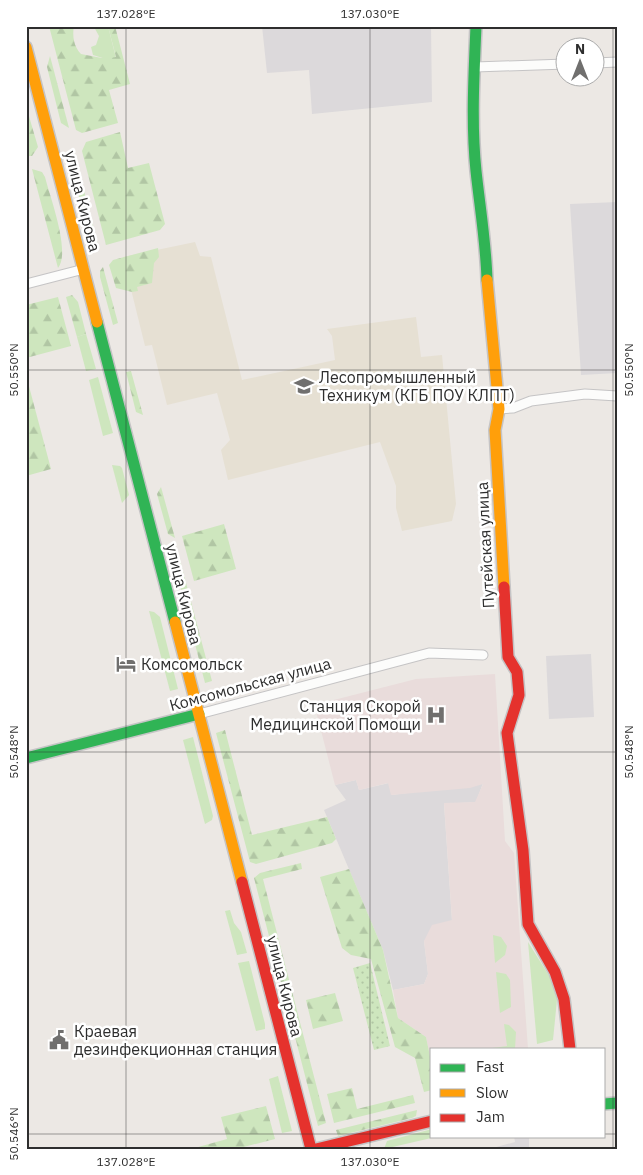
<svg xmlns="http://www.w3.org/2000/svg" width="643" height="1175" font-family="'IBM Plex Sans',sans-serif">
<style>
.industrial{fill:#dcd9db}
.education{fill:#e6e0d3}
.medical{fill:#e9dcdb}
.grass{fill:#cee6be}
.forest{fill:url(#forest-firs)}
.park{fill:url(#park-dots)}
.lines{fill:none;stroke-linecap:round;stroke-linejoin:round}
.street-casing{stroke:#c5c4c5;stroke-width:11}
.fast-casing{stroke:#c5c4c5;stroke-width:14}
.slow-casing{stroke:#c5c4c5;stroke-width:14}
.jam-casing{stroke:#c5c4c5;stroke-width:14}
.street{stroke:#fcfcfb;stroke-width:9}
.fast{stroke:#30b455;stroke-width:11}
.slow{stroke:#ff9f0a;stroke-width:11}
.jam{stroke:#e5322d;stroke-width:11}
.ticks{fill:none;stroke:#2e2e2e;stroke-width:1;stroke-opacity:0.45}
.labels{text-anchor:middle;dominant-baseline:central;stroke-width:5;stroke-linejoin:round;paint-order:stroke}
.street-label{font-size:16px;fill:#2e2e2e;stroke:#fff}
.poi-label{font-size:16px;fill:#2e2e2e;stroke:#fff;text-anchor:start}
.neatline{fill:none;stroke:#2e2e2e;stroke-width:2}
.ticks-label{font-size:12px;text-anchor:middle;fill:#2e2e2e}
</style>
<defs>
<pattern id="forest-firs" width="22" height="20" patternUnits="userSpaceOnUse" patternTransform="scale(1.25)"><rect width="22" height="20" fill="#cee6be"/><path d="M5 1l3.5 6h-7zM16 11l3.5 6h-7z" fill="#b1c6a4"/></pattern>
<pattern id="park-dots" width="8" height="8" patternUnits="userSpaceOnUse" patternTransform="scale(1.25)"><rect width="8" height="8" fill="#cee6be"/><path d="M2 2h.1M6 6h.1" fill="none" stroke="#b1c6a4" stroke-width="1.8" stroke-linecap="round"/></pattern>
</defs>
<rect width="100%" height="100%" fill="#ece8e4"/>
<g class="industrial">
<polygon points="262,26 431,26 432,102 312,114 309,70 267,73"/>
<polygon points="617,202 617,373 581,375 570,204"/>
<polygon points="591,654 594,717 549,719 546,656"/>
<polygon points="356,780 359,790 389,783 392,795 483,783 476,802 444,804 452,921 424,941 428,974 424,984 393,990 383,950 324,810 346,800 335,785"/>
<polygon points="514,1136 529,1136 529,1149 489,1149 515,1142"/>
</g>
<polygon class="education" points="195,242 200,256 211,257 242,380 335,360 332,336 327,329 416,317 421,357 442,355 456,504 452,521 402,531 396,508 396,486 380,442 228,480 221,450 230,440 217,393 167,405 152,345 145,346 123,257"/>
<polygon class="medical" points="495,674 505,841 514,853 528,1049 432,1049 432,1066 426,1037 398,1018 393,990 424,984 428,974 424,941 432,925 452,920 444,803 475,802 483,784 470,788 391,795 388,783 359,790 356,780 335,785 317,715 322,703 416,679"/>
<g class="grass">
<polygon points="85,26 108,26 116,58 106,59 93,55 91,47 96,45 99,36 94,27"/>
<polygon points="86,334 96,369 86,371 77,337"/>
<polygon points="98,377 113,433 103,436 89,380"/>
<polygon points="112,465 120,466 122,468 129,495 122,503"/>
<polygon points="149,611 154,612 160,617 178,689 170,691"/>
<polygon points="193,737 213,816 212,820 205,824 183,740"/>
<polygon points="230,910 234,923 241,932 247,953 237,955 225,911"/>
<polygon points="493,935 501,937 507,946 505,955 495,963"/>
<polygon points="528,942 558,990 553,1040 537,1044"/>
<polygon points="249,961 265,1024 265,1029 256,1031 238,963"/>
<polygon points="496,972 506,974 510,980 511,1007 500,1013"/>
<polygon points="504,1024 509,1025 516,1032 515,1049 485,1049 507,1046"/>
<polygon points="278,1076 292,1131 282,1133 269,1079"/>
<polygon points="432,1129 432,1136 440,1136 384,1149 387,1141"/>
</g>
<g class="forest">
<path d="M49 26H74C72 36 74 47 81 54 92 56 105 60 116 57L108 26H115L130 84 109 90 118 123 82 133 76 130Z"/>
<polygon points="50,56 69,128 61,123 47,67"/>
<polygon points="26,106 38,147 32,156 29,156 26,147"/>
<polygon points="120,132 128,168 149,163 165,224 160,230 106,245 82,151 86,142"/>
<polygon points="74,152 98,245 94,245 89,239 71,162 70,157"/>
<path d="M32 169 42 172 45 177C50 197 71 252 58 268Z"/>
<polygon points="158,248 159,257 154,263 152,283 137,287 138,291 132,292 116,288 109,265 113,260"/>
<polygon points="103,267 118,323 113,325 100,277 100,271"/>
<polygon points="72,295 78,302 86,334 77,337 66,297"/>
<polygon points="58,297 71,346 26,358 26,305"/>
<polygon points="131,371 143,415 136,412 126,372"/>
<polygon points="26,375 51,469 26,476"/>
<polygon points="161,487 175,538 168,534 157,494"/>
<polygon points="224,524 236,569 194,581 182,536"/>
<polygon points="180,560 212,681 205,683 176,570"/>
<polygon points="225,730 252,835 327,817 336,839 332,843 256,864 250,862 216,733"/>
<polygon points="301,863 302,869 263,879 326,1123 318,1126 254,878 260,873"/>
<polygon points="349,869 383,950 398,1018 426,1037 432,1066 432,1090 424,1092 415,1058 395,1047 371,959 351,955 342,948 320,877"/>
<polygon points="335,993 343,1021 313,1029 306,1000"/>
<polygon points="352,1088 357,1109 413,1095 415,1103 334,1123 327,1094"/>
<polygon points="266,1106 275,1139 236,1149 191,1149 227,1139 221,1117"/>
<polygon points="417,1110 416,1116 412,1118 338,1136 336,1130"/>
</g>
<polygon class="park" points="370,963 390,1046 374,1050 353,968"/>
<g class="lines">
<defs>
<g id="street">
<polyline points="596,63 617,62"/>
<polyline points="475,67 566,64"/>
<polyline points="26,284 84,269"/>
<polyline points="499,409 513,408 531,401 585,394 617,396"/>
<polyline points="199,714 429,653 483,655"/>
</g>
<g id="fast">
<path d="M476 26C474 74 471 123 476 171 480 208 486 243 487 280"/>
<polyline points="97,322 175,622"/>
<polyline points="26,758 199,714"/>
<polyline points="604,1104 617,1103"/>
</g>
<g id="slow">
<polyline points="26,47 97,322"/>
<polyline points="487,280 499,409 495,430 504,587"/>
<polyline points="175,622 242,882"/>
</g>
<g id="jam">
<polyline points="504,587 508,657 517,672 519,695 507,733 523,850 528,924 555,972 564,999 570,1049"/>
<polyline points="242,882 311,1149"/>
<polyline points="316,1149 432,1121"/>
</g>
</defs>
<use href="#street" class="street-casing"/>
<use href="#fast" class="fast-casing"/>
<use href="#slow" class="slow-casing"/>
<use href="#jam" class="jam-casing"/>
<use href="#street" class="street"/>
<use href="#fast" class="fast"/>
<use href="#slow" class="slow"/>
<use href="#jam" class="jam"/>
</g>
<path class="ticks" d="M126 26V1149M370 26V1149M613 26V1149M26 370H617M26 752H617M26 1134H432M604 1134H617"/>
<defs>
<symbol id="university-bare" viewBox="-9 -9 18 18"><path d="M0-5L7-2L0 1L-7-2ZM-4 1L0 2.5L4 1V4Q0 6-4 4Z" fill="#706f6e" stroke="#fff" stroke-width="2.5" paint-order="stroke"/></symbol>
<symbol id="hotel-bare" viewBox="-9 -9 18 18"><path d="M-6-4.5h1.5V1H6V5H4.5V3h-9V5H-6ZM-4 0a1.8 1.8 0 1 1 3.6 0ZM.5 0V-2.5h3Q6-2.5 6 0Z" fill="#706f6e" stroke="#fff" stroke-width="2.5" paint-order="stroke"/></symbol>
<symbol id="hospital-bare" viewBox="-9 -9 18 18"><path d="M-5-5h3v3.5h4V-5h3V5h-3V1.5h-4V5h-3Z" fill="#706f6e" stroke="#fff" stroke-width="2.5" paint-order="stroke"/></symbol>
<symbol id="civic-bare" viewBox="-9 -9 18 18"><path d="M-.6-6.5H3V-4.5H.6V-3L4-1V1h2V6H-6V1h2V-1L-.6-3ZM-1.2 2.5V6h2.4V2.5Z" fill="#706f6e" stroke="#fff" stroke-width="2.5" paint-order="stroke"/></symbol>
</defs>
<g fill-rule="evenodd">
<use href="#university-bare" x="290" y="372" width="28" height="28"/>
<use href="#hotel-bare" x="112" y="650" width="28" height="28"/>
<use href="#hospital-bare" x="422" y="701" width="28" height="28"/>
<use href="#civic-bare" x="45" y="1026" width="28" height="28"/>
</g>
<g class="labels">
<g class="street-label">
<text transform="translate(83 201) rotate(76)">улица Кирова</text>
<text transform="translate(485 545) rotate(-93)">Путейская улица</text>
<text transform="translate(184 594) rotate(76)">улица Кирова</text>
<text transform="translate(250 684) rotate(-15)">Комсомольская улица</text>
<text transform="translate(285 986) rotate(76)">улица Кирова</text>
</g>
<g class="poi-label">
<text x="319" y="377">Лесопромышленный<tspan x="319" dy="18">Техникум (КГБ ПОУ КЛПТ)</tspan></text>
<text x="141" y="664">Комсомольск</text>
<text x="421" y="706" text-anchor="end">Станция Скорой<tspan x="421" dy="18">Медицинской Помощи</tspan></text>
<text x="74" y="1031">Краевая<tspan x="74" dy="18">дезинфекционная станция</tspan></text>
</g>
</g>
<rect width="643" height="1175" fill="none" stroke="#ffffff" stroke-width="55"/>
<rect x="430" y="1048" width="175" height="90" fill="#ffffff" stroke="#ababab"/>
<rect x="440" y="1064" width="25" height="8" fill="#30b455" stroke="#ababab"/>
<text x="476" y="1072" font-size="15" fill="#2e2e2e">Fast</text>
<rect x="440" y="1089" width="25" height="8" fill="#ff9f0a" stroke="#ababab"/>
<text x="476" y="1098" font-size="15" fill="#2e2e2e">Slow</text>
<rect x="440" y="1114" width="25" height="8" fill="#e5322d" stroke="#ababab"/>
<text x="476" y="1122" font-size="15" fill="#2e2e2e">Jam</text>
<g transform="translate(580 62)"><circle r="24" fill="#ffffff" stroke="#ababab"/>
<path d="M0-4L9 19L0 12L-9 19Z" fill="#706f6e"/>
<text y="-8" font-size="14" font-weight="bold" text-anchor="middle" fill="#2e2e2e">N</text>
</g>
<rect x="28" y="28" width="588" height="1120" class="neatline"/>
<g class="ticks-label">
<text x="126" y="18">137.028°E</text>
<text x="370" y="18">137.030°E</text>
<text transform="translate(14 370) rotate(-90)" y="4">50.550°N</text>
<text transform="translate(629 370) rotate(-90)" y="4">50.550°N</text>
<text transform="translate(14 752) rotate(-90)" y="4">50.548°N</text>
<text transform="translate(629 752) rotate(-90)" y="4">50.548°N</text>
<text transform="translate(14 1134) rotate(-90)" y="4">50.546°N</text>
<text x="126" y="1166">137.028°E</text>
<text x="370" y="1166">137.030°E</text>
</g>
</svg>
